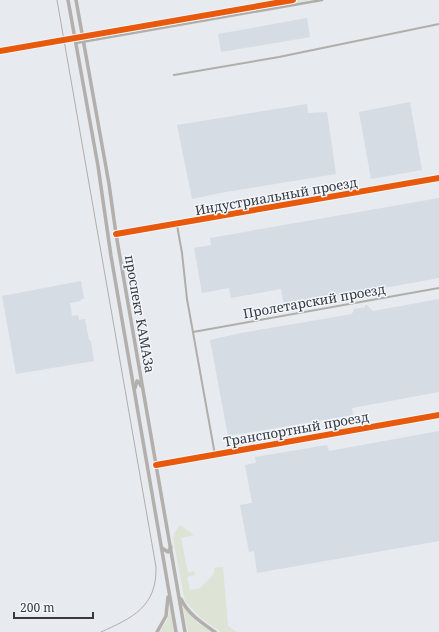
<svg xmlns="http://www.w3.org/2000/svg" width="439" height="632" font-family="'Noto Serif',serif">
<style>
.built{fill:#d5dce4}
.green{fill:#dde3d5}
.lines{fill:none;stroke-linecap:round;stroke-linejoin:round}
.minor{stroke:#b1aeaa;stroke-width:2}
.tertiary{stroke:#b1aeaa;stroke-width:2.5}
.primary{stroke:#b3afac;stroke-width:3.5}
.tram{stroke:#b0aead;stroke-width:1}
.cycleway-casing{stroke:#f2f7fe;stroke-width:8}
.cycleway{stroke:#e8590c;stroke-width:6}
.labels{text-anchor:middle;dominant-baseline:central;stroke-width:3;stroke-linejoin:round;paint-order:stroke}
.street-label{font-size:13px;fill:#37393b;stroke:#f2f7fe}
</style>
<rect width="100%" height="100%" fill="#e7eaee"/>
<g class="built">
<polygon points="307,18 310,37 221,52 218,34"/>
<polygon points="410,102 422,170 371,179 359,112"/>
<polygon points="307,104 308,113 327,112 336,174 220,193 192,199 177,125"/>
<polygon points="439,198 439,278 284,306 281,289 231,298 229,288 202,293 194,248 211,245 210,238"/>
<polygon points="81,281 84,299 81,299 81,301 70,303 72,316 78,315 79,320 85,319 89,340 91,341 94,361 16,374 2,296"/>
<polygon points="439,299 439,392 352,408 353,415 228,436 210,340 241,333 352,314 354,309 365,307 365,305 367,305 373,311"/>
<polygon points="439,431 439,541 257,573 254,551 249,552 240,505 252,503 245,465 256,463 255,457 327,445 329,451"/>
</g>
<g class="green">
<polygon points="299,0 311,0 231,14 231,12"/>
<polygon points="205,17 205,18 93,39 92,38"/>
<polygon points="180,525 194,535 181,538 188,573 194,571 195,575 187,577 190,590 200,588 214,574 214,568 223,567 228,626 237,632 221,632 201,618 185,601 173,538 175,532"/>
<polygon points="170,607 174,632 160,632 168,618"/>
<polygon points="183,607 198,623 212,632 188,632"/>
</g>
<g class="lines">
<g class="minor">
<polyline points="0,51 75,38"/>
<polyline points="174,75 279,57 439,24"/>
<polyline points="177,225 182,253 187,299 215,455"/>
<polyline points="116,234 439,178"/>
<polyline points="193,332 439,288"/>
<polyline points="157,465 439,415"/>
</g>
<g class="tertiary">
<polyline points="75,38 293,0"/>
<polyline points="76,43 322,0"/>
</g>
<g class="primary">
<polyline points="68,0 98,166 111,256 176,632"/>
<polyline points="76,0 109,184 116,234 185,632"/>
<polyline points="135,388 137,381 139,382 141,386"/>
<polyline points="162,548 168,552 171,547"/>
<path d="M181 599C188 614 202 623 215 632"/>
<polyline points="157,632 166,616 168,597"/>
</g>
<path class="tram" d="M57 0 156 567C157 607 132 618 101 632"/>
<defs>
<g id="cycleway">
<polyline points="0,51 293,0"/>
<polyline points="116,234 439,178"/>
<polyline points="156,465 439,415"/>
</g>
</defs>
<use href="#cycleway" class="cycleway-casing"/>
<use href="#cycleway" class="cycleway"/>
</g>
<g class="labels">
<g class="street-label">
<text transform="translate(276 196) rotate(-10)">Индустриальный проезд</text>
<text transform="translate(314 301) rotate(-10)">Пролетарский проезд</text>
<text transform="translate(140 314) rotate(80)">проспект КАМАЗа</text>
<text transform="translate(296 429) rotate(-10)">Транспортный проезд</text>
</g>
</g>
<path d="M14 612v6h79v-6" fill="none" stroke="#37393b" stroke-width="2"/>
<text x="20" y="612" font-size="12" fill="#37393b" stroke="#f2f7fe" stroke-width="3" paint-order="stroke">200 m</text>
</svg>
